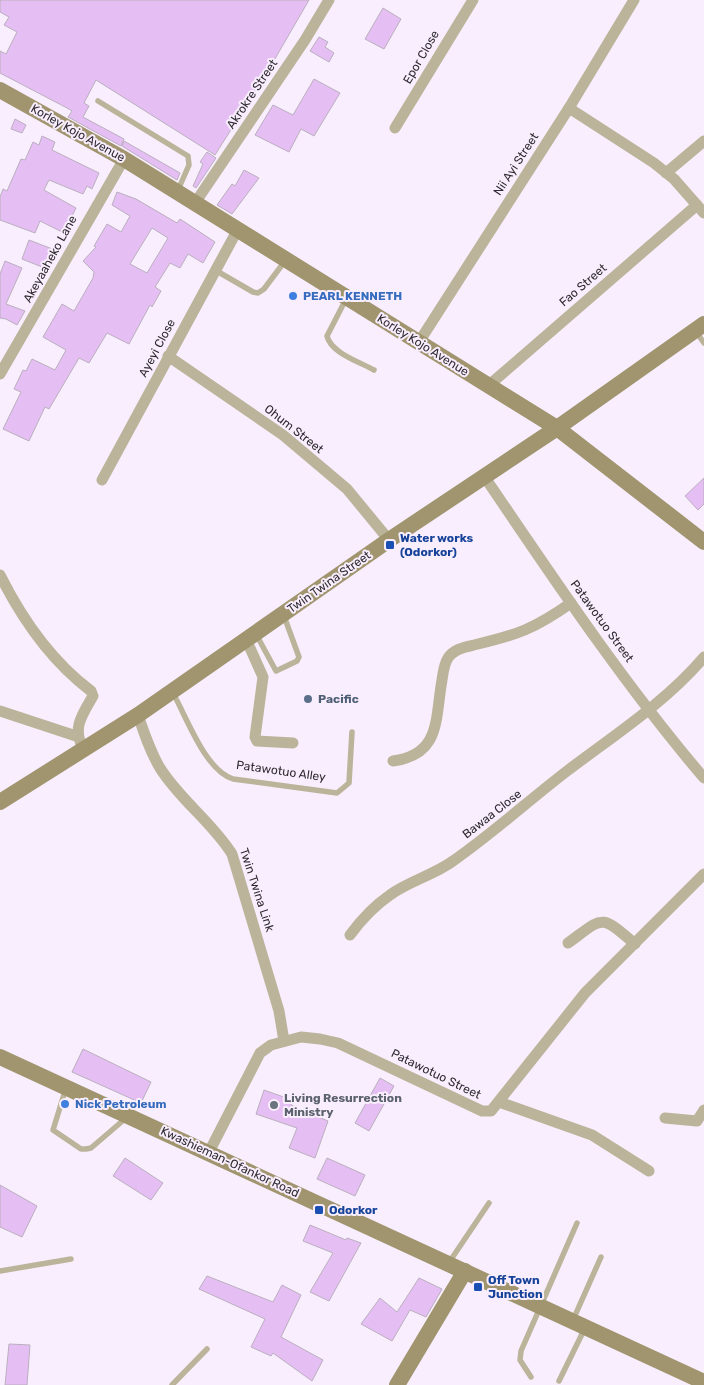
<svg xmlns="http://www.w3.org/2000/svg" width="704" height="1385" font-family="Rubik,sans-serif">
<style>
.building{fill:#e5bff3;stroke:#baafbe;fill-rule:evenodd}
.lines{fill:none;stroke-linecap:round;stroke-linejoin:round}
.lane{stroke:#bbb49a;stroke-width:5.5}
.street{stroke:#bbb49a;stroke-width:11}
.secondary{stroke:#a0956e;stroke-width:16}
.shop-dot{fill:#3f7fe0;stroke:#f9eefd;stroke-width:2}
.transit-dot{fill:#1a4fb4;stroke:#f9eefd;stroke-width:2}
.service-dot{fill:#5c6f8a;stroke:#f9eefd;stroke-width:2}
.worship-dot{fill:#6b7280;stroke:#f9eefd;stroke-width:2}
.labels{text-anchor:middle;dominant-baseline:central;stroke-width:4;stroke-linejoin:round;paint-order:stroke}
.street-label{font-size:12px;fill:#2f2b31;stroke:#f9eefd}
.shop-label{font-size:12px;font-weight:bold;fill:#366cbe;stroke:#f9eefd;text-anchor:start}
.transit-label{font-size:12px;font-weight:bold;fill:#164399;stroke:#f9eefd;text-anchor:start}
.service-label{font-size:12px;font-weight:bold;fill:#4e5e75;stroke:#f9eefd;text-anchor:start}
.worship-label{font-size:12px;font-weight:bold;fill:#5b616d;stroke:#f9eefd;text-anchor:start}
</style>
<rect width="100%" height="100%" fill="#f9eefd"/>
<g class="building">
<polygon points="0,0 309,0 265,76 215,155 96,80 84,103 89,106 83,117 124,139 121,146 68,117 72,111 67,108 0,73 0,51 6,54 17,32 4,25 9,17 0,12"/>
<polygon points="383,8 401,19 384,49 365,39"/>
<polygon points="319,37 328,42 325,47 334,53 329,62 310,51"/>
<polygon points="314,79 340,93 314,136 301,129 289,152 255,135 273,105 293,115"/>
<polygon points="15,119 26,125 22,133 11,129"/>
<polygon points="42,136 55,142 52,150 99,173 92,189 87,186 83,194 49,180 44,190 76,208 64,233 40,221 35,233 0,220 0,197 3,189 7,191 21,159 25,160 33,142 39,145"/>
<polygon points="124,141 180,173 177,180 122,146"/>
<polygon points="207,152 216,158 196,188 193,186 203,164 200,162"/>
<polygon points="244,170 259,178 232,214 217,205 232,184 235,186"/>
<path d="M117 192 136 199 177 223 180 219 215 242 203 263 188 254 180 268 170 263 155 287 161 291 152 307 150 305 129 344 107 333 89 363 79 358 49 409 45 407 29 441 3 429 21 392 14 389 23 370 26 371 32 359 55 370 66 350 43 337 62 304 74 311 93 278 94 272 83 261 96 247 94 246 107 224 121 232 130 216 112 205ZM152 228 168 238 147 273 130 264Z"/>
<polygon points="29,240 55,250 47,269 22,259"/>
<polygon points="5,261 22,268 6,304 25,311 17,325 6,319 0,318 0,274"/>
<polygon points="704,478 704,504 698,510 685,496"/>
<polygon points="83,1049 151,1082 141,1103 72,1072"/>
<polygon points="380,1078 394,1086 369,1131 355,1123"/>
<polygon points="264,1090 292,1100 291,1105 328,1121 315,1158 289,1148 297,1128 256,1114"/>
<polygon points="125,1158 163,1183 151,1200 113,1176"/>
<polygon points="327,1158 365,1175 355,1196 317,1179"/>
<polygon points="0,1185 37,1206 22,1237 0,1227"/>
<polygon points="310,1225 346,1240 347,1238 361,1243 329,1301 310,1292 333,1253 303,1241"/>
<polygon points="207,1276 273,1302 282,1285 301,1295 281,1337 323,1360 312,1381 273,1353 271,1356 251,1347 265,1319 199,1289"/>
<polygon points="419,1278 442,1289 426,1317 410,1310 392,1341 361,1324 380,1298 397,1312"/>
<polygon points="9,1344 30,1345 27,1385 5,1385"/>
</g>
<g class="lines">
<g class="lane">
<polyline points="98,101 188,156 189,165 178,190"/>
<polyline points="215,270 253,292 258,293 264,289 285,261"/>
<path d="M346 299 327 336C331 353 360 362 374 370"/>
<polyline points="696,332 704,343"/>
<polyline points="256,634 276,671 297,661 299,657 284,616"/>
<path d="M173 693C187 718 205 770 233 779L337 793 349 783 352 732"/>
<polyline points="66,1088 53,1130 81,1149 86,1149 91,1148 126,1118"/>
<polyline points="450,1261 489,1203"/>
<polyline points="0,1271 71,1259"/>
<polyline points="573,1320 601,1257"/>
<polyline points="531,1377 520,1360 521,1351 577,1223"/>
<polyline points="559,1381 585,1328"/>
<polyline points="172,1385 207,1349"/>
</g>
<g class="street">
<polyline points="569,108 654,163 674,179 704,213"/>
<polyline points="395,128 473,0"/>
<polyline points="666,173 704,141"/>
<polyline points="195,203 305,40 329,0"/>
<polyline points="419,342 569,108 634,0"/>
<polyline points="168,356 283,435 347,489 389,540"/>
<polyline points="0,374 124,159"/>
<polyline points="488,386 697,205"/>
<path d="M484 476C554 579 623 683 704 778"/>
<polyline points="102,480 238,229"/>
<path d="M0 575C22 619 51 661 91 691L93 696C82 715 72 728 83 748"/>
<polyline points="246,639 263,677 255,737 257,741 293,743"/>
<polyline points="0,711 76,736"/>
<path d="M138 715C144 733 150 751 160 768 180 800 212 822 232 854L279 1011 284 1041"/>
<path d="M393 761C441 755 435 719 442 680 443 673 444 664 448 658 454 649 465 647 474 645 517 635 534 629 571 603"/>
<path d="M350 935C361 920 374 906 390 895 409 881 434 875 453 861 493 833 528 801 567 771 613 736 666 702 704 657"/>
<path d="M568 943C604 917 599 913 635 944"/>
<polyline points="499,1102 592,1135 649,1171"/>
<polyline points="665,1118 697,1121 704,1110"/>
<polyline points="209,1152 260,1053 271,1045 301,1037 320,1039 338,1043 482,1111 491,1111 585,993 704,874"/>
</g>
<g class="secondary">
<polyline points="0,90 124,159 557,428 704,542"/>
<polyline points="0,802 138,715 389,540 557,428 704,324"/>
<polyline points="0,1057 704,1382"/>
<polyline points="397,1385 465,1271"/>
</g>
</g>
<g class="shop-dot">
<circle cx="293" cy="296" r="5"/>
<circle cx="65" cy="1104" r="5"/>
</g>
<g class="transit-dot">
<rect x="385" y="540" width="10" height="10" rx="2.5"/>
<rect x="314" y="1205" width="10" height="10" rx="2.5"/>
<rect x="473" y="1282" width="10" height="10" rx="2.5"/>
</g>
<circle class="service-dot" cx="308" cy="699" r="5"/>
<circle class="worship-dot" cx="274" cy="1105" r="5"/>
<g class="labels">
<g class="street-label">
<text transform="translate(421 57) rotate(-60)">Epor Close</text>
<text transform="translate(252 94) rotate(-56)">Akrokre Street</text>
<text transform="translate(78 133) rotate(29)">Korley Kojo Avenue</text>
<text transform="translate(516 164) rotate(-57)">Nii Ayi Street</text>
<text transform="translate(50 259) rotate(-61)">Akeyaaheko Lane</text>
<text transform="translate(583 285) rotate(-41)">Fao Street</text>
<text transform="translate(423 345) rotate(32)">Korley Kojo Avenue</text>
<text transform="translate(157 348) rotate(-62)">Ayeyi Close</text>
<text transform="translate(294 429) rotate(38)">Ohum Street</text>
<text transform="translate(329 582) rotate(-35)">Twin Twina Street</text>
<text transform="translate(602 621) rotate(54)">Patawotuo Street</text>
<text transform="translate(281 771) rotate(8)">Patawotuo Alley</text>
<text transform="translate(492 814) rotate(-38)">Bawaa Close</text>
<text transform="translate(257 890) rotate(72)">Twin Twina Link</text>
<text transform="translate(436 1074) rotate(26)">Patawotuo Street</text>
<text transform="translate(230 1162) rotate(25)">Kwashieman-Ofankor Road</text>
</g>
<g class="shop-label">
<text x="303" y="296">PEARL KENNETH</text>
<text x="75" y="1104">Nick Petroleum</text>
</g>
<g class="transit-label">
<text x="400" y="538">Water works<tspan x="400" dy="14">(Odorkor)</tspan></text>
<text x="329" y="1210">Odorkor</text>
<text x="488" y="1280">Off Town<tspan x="488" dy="14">Junction</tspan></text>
</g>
<g class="service-label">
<text x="318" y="699">Pacific</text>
</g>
<g class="worship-label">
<text x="284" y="1098">Living Resurrection<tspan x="284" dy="14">Ministry</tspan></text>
</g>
</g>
</svg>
